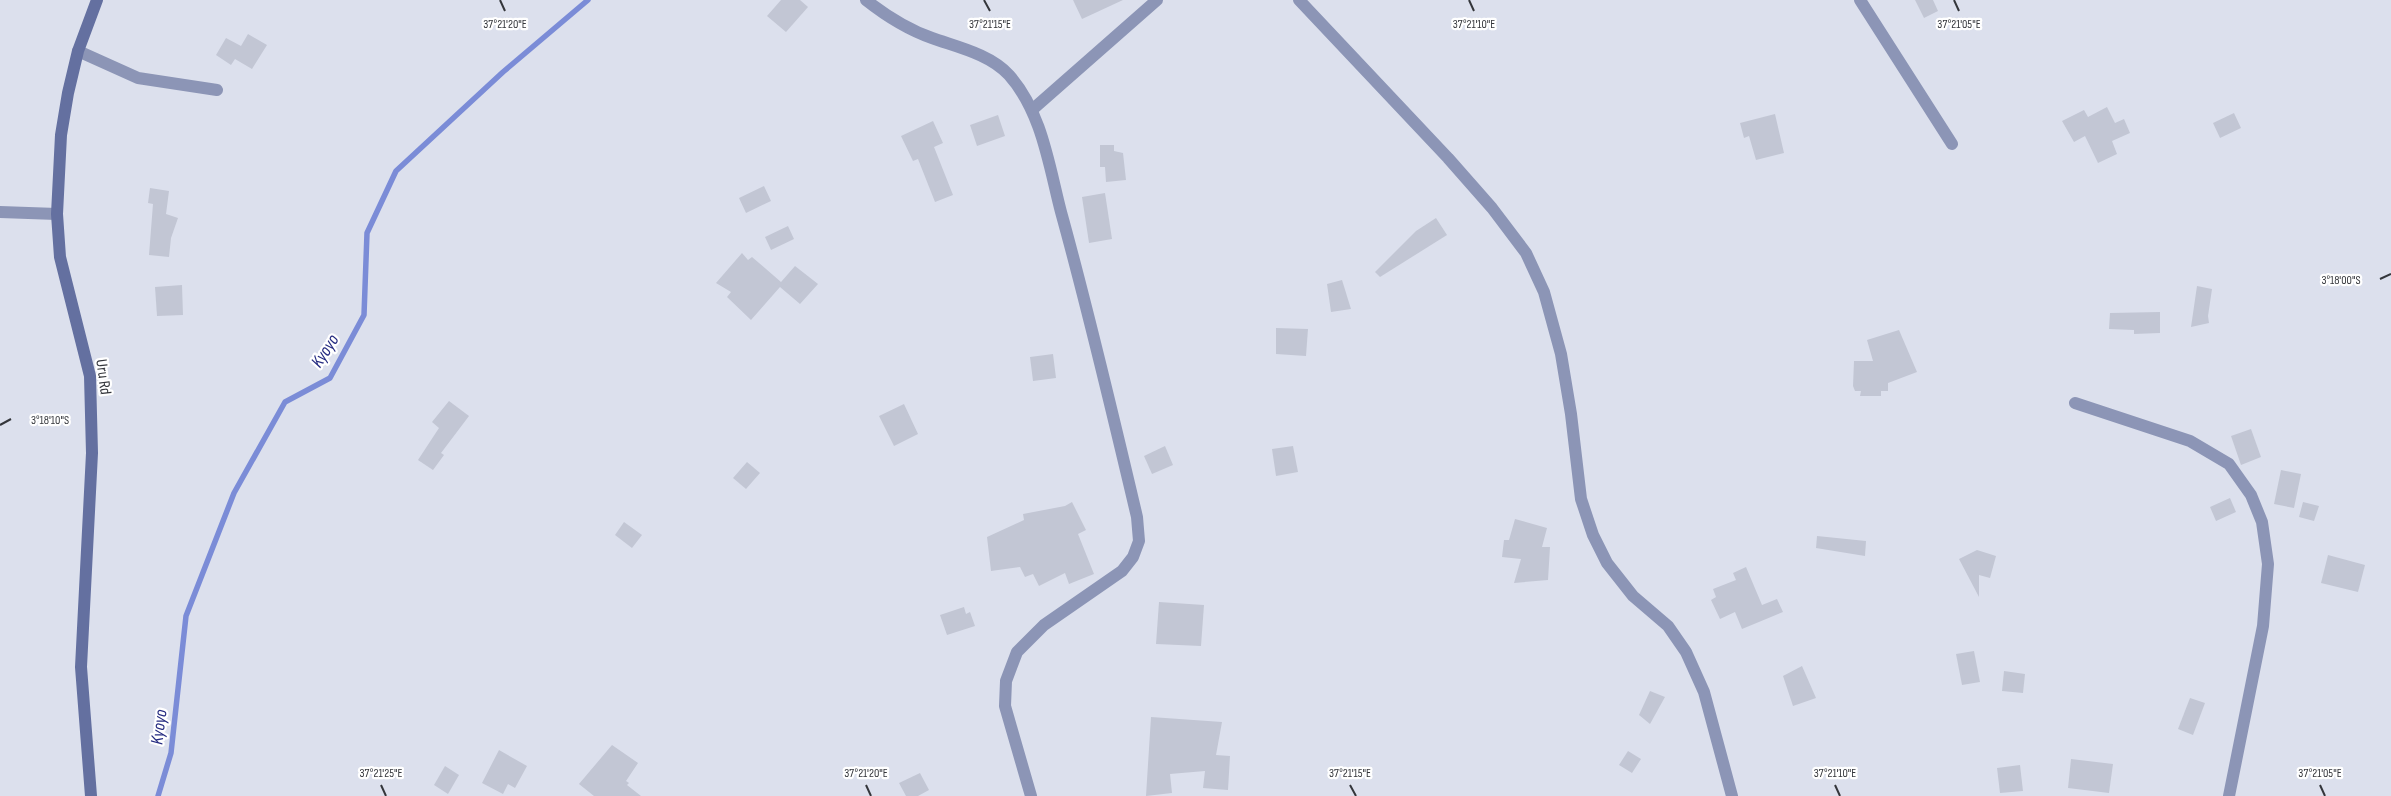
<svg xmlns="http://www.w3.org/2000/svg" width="2391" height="796" font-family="'Sofia Sans Condensed',sans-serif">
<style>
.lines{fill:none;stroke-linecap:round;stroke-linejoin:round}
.stream{stroke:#7b8cd7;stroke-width:5.5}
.building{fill:#c2c6d4}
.street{stroke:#8c95b6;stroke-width:12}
.secondary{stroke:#6470a0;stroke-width:12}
.ticks{fill:none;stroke:#34363b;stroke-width:2}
.labels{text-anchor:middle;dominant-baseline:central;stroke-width:4.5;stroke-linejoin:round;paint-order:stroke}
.street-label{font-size:16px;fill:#34363b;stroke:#fff}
.water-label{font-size:18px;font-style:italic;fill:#252b81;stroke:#fff}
.ticks-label{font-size:12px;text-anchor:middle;fill:#34363b;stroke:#fff;stroke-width:4.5;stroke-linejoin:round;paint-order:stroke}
</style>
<rect width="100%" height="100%" fill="#dce0ed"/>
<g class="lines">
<polyline class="stream" points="158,796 171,753 186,616 234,493 285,402 330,378 364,315 367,233 396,171 503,72 588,0"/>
</g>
<g class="building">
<polygon points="781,0 800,0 808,7 786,32 767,16"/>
<polygon points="1073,0 1123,0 1082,19"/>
<polygon points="1915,0 1933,0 1938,11 1924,18"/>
<polygon points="248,34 267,45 252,69 235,59 231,65 216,55 226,38 241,46"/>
<polygon points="2107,107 2115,123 2124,119 2130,133 2112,141 2117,154 2098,163 2085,136 2074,142 2062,121 2084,110 2088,117"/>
<polygon points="2234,113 2241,128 2220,138 2213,123"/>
<polygon points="1775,114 1784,153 1756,160 1749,136 1744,138 1740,123"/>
<polygon points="998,115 1005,136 977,146 970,125"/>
<polygon points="933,121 943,143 934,147 953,195 935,202 918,159 913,161 901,136"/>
<polygon points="1100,145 1114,145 1114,151 1123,153 1126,180 1106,182 1105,167 1100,167"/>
<polygon points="764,186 771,201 746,213 739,198"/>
<polygon points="150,188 169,191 166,214 178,218 171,238 169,257 149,255 153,204 148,203"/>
<polygon points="1105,193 1112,239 1089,243 1082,197"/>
<polygon points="1436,218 1447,235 1380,277 1375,272 1416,231"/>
<polygon points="788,226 794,239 771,250 765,237"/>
<polygon points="742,253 748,260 752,257 781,282 795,266 818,284 800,304 780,287 751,320 727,297 731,292 716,283"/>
<polygon points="1342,280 1351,309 1331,312 1327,284"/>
<polygon points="182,285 183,315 157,316 155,287"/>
<polygon points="2197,286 2212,289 2208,316 2209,323 2191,327"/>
<polygon points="2160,312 2160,333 2134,334 2134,330 2109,329 2110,313"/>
<polygon points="1276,328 1308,329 1306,356 1276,354"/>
<polygon points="1899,330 1917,372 1888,383 1888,391 1881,391 1881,396 1860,396 1861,391 1855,391 1853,386 1854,361 1873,361 1867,340"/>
<polygon points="1053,354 1056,378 1033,381 1030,357"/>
<polygon points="449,401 469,416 441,453 444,455 433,470 418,460 439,428 432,422"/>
<polygon points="904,404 918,434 894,446 879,416"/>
<polygon points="2251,429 2261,457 2241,465 2231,436"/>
<polygon points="1165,446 1173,465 1152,474 1144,456"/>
<polygon points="1293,446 1298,472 1276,476 1272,449"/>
<polygon points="747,462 760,473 746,489 733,478"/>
<polygon points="2281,470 2301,474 2294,508 2274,504"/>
<polygon points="2230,498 2236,512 2216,521 2210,507"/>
<polygon points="1072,502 1086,530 1078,534 1094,574 1069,584 1065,573 1039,586 1033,574 1025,577 1020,567 991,571 987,537 1024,520 1023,514 1065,506"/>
<polygon points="2303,502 2319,506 2314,521 2299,517"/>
<polygon points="1515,519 1547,528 1542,547 1550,547 1548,580 1514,583 1521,559 1502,557 1504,540 1509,540"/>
<polygon points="624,522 642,535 632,548 615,535"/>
<polygon points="1817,536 1866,541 1865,556 1816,548"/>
<polygon points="1977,550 1996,556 1990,578 1979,575 1979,597 1959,559"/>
<polygon points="2328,555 2365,565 2358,592 2321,583"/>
<polygon points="1746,567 1762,605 1777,599 1783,612 1742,629 1735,612 1720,619 1711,600 1716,597 1713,589 1736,580 1733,573"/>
<polygon points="1159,602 1204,605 1201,646 1156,644"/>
<polygon points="964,607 966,614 970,612 975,626 947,635 940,615"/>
<polygon points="1974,651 1980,682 1962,685 1956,654"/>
<polygon points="1802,666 1816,698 1793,706 1783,676"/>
<polygon points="2004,671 2025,674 2023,693 2002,691"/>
<polygon points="1650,691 1665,697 1650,724 1639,715"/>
<polygon points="2190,698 2205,703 2193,735 2178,729"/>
<polygon points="1151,717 1222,722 1216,755 1230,756 1228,790 1203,788 1205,771 1170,774 1172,793 1146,796"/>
<polygon points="612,745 638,763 626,781 629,783 627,785 641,796 594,796 579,784"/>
<polygon points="499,750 527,766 515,788 508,784 503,794 482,783"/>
<polygon points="1628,751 1641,759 1632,773 1619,765"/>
<polygon points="2071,759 2113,764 2109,793 2068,788"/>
<polygon points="2020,765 2023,791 2000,793 1997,768"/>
<polygon points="445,766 459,775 448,794 434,785"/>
<polygon points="920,773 929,790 918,796 906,796 899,783"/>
</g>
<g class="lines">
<g class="street">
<path d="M866 0C885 15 909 30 932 38 957 47 990 54 1009 75 1042 112 1049 166 1061 212 1089 313 1113 415 1137 517L1139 541 1133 557 1122 571 1044 625 1017 652 1006 681 1005 706 1031 796"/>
<polyline points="1299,0 1448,158 1492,208 1526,253 1544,292 1561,354 1571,414 1581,499 1593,535 1607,563 1633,596 1668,626 1686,652 1704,692 1732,796"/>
<polyline points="1860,0 1952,144"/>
<polyline points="78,51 138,78 217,90"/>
<polyline points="1033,109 1157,0"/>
<polyline points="0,212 57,214"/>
<polyline points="2075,403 2190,441 2229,464 2251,495 2262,522 2268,564 2263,626 2229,796"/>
</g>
<polyline class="secondary" points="91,796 81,667 92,453 90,376 60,257 57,214 61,135 68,93 78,51 97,0"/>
</g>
<path class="ticks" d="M500 0 505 11M984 0 990 11M1469 0 1474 11M1954 0 1959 11M2380 279 2391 274M0 425 11 419M381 785 386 796M866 785 871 796M1350 785 1356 796M1835 785 1840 796M2320 785 2325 796"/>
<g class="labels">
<g class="street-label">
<text transform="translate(103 377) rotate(83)">Uru Rd</text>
</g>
<g class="water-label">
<text transform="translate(325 351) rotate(-57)">Kyoyo</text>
<text transform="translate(159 727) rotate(-83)">Kyoyo</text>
</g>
</g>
<g class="ticks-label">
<text x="505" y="28">37°21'20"E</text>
<text x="990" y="28">37°21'15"E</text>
<text x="1474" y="28">37°21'10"E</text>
<text x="1959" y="28">37°21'05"E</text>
<text x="2341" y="284">3°18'00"S</text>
<text x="50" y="424">3°18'10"S</text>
<text x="1350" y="777">37°21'15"E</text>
<text x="2320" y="777">37°21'05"E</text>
<text x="381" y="777">37°21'25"E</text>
<text x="866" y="777">37°21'20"E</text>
<text x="1835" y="777">37°21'10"E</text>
</g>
</svg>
